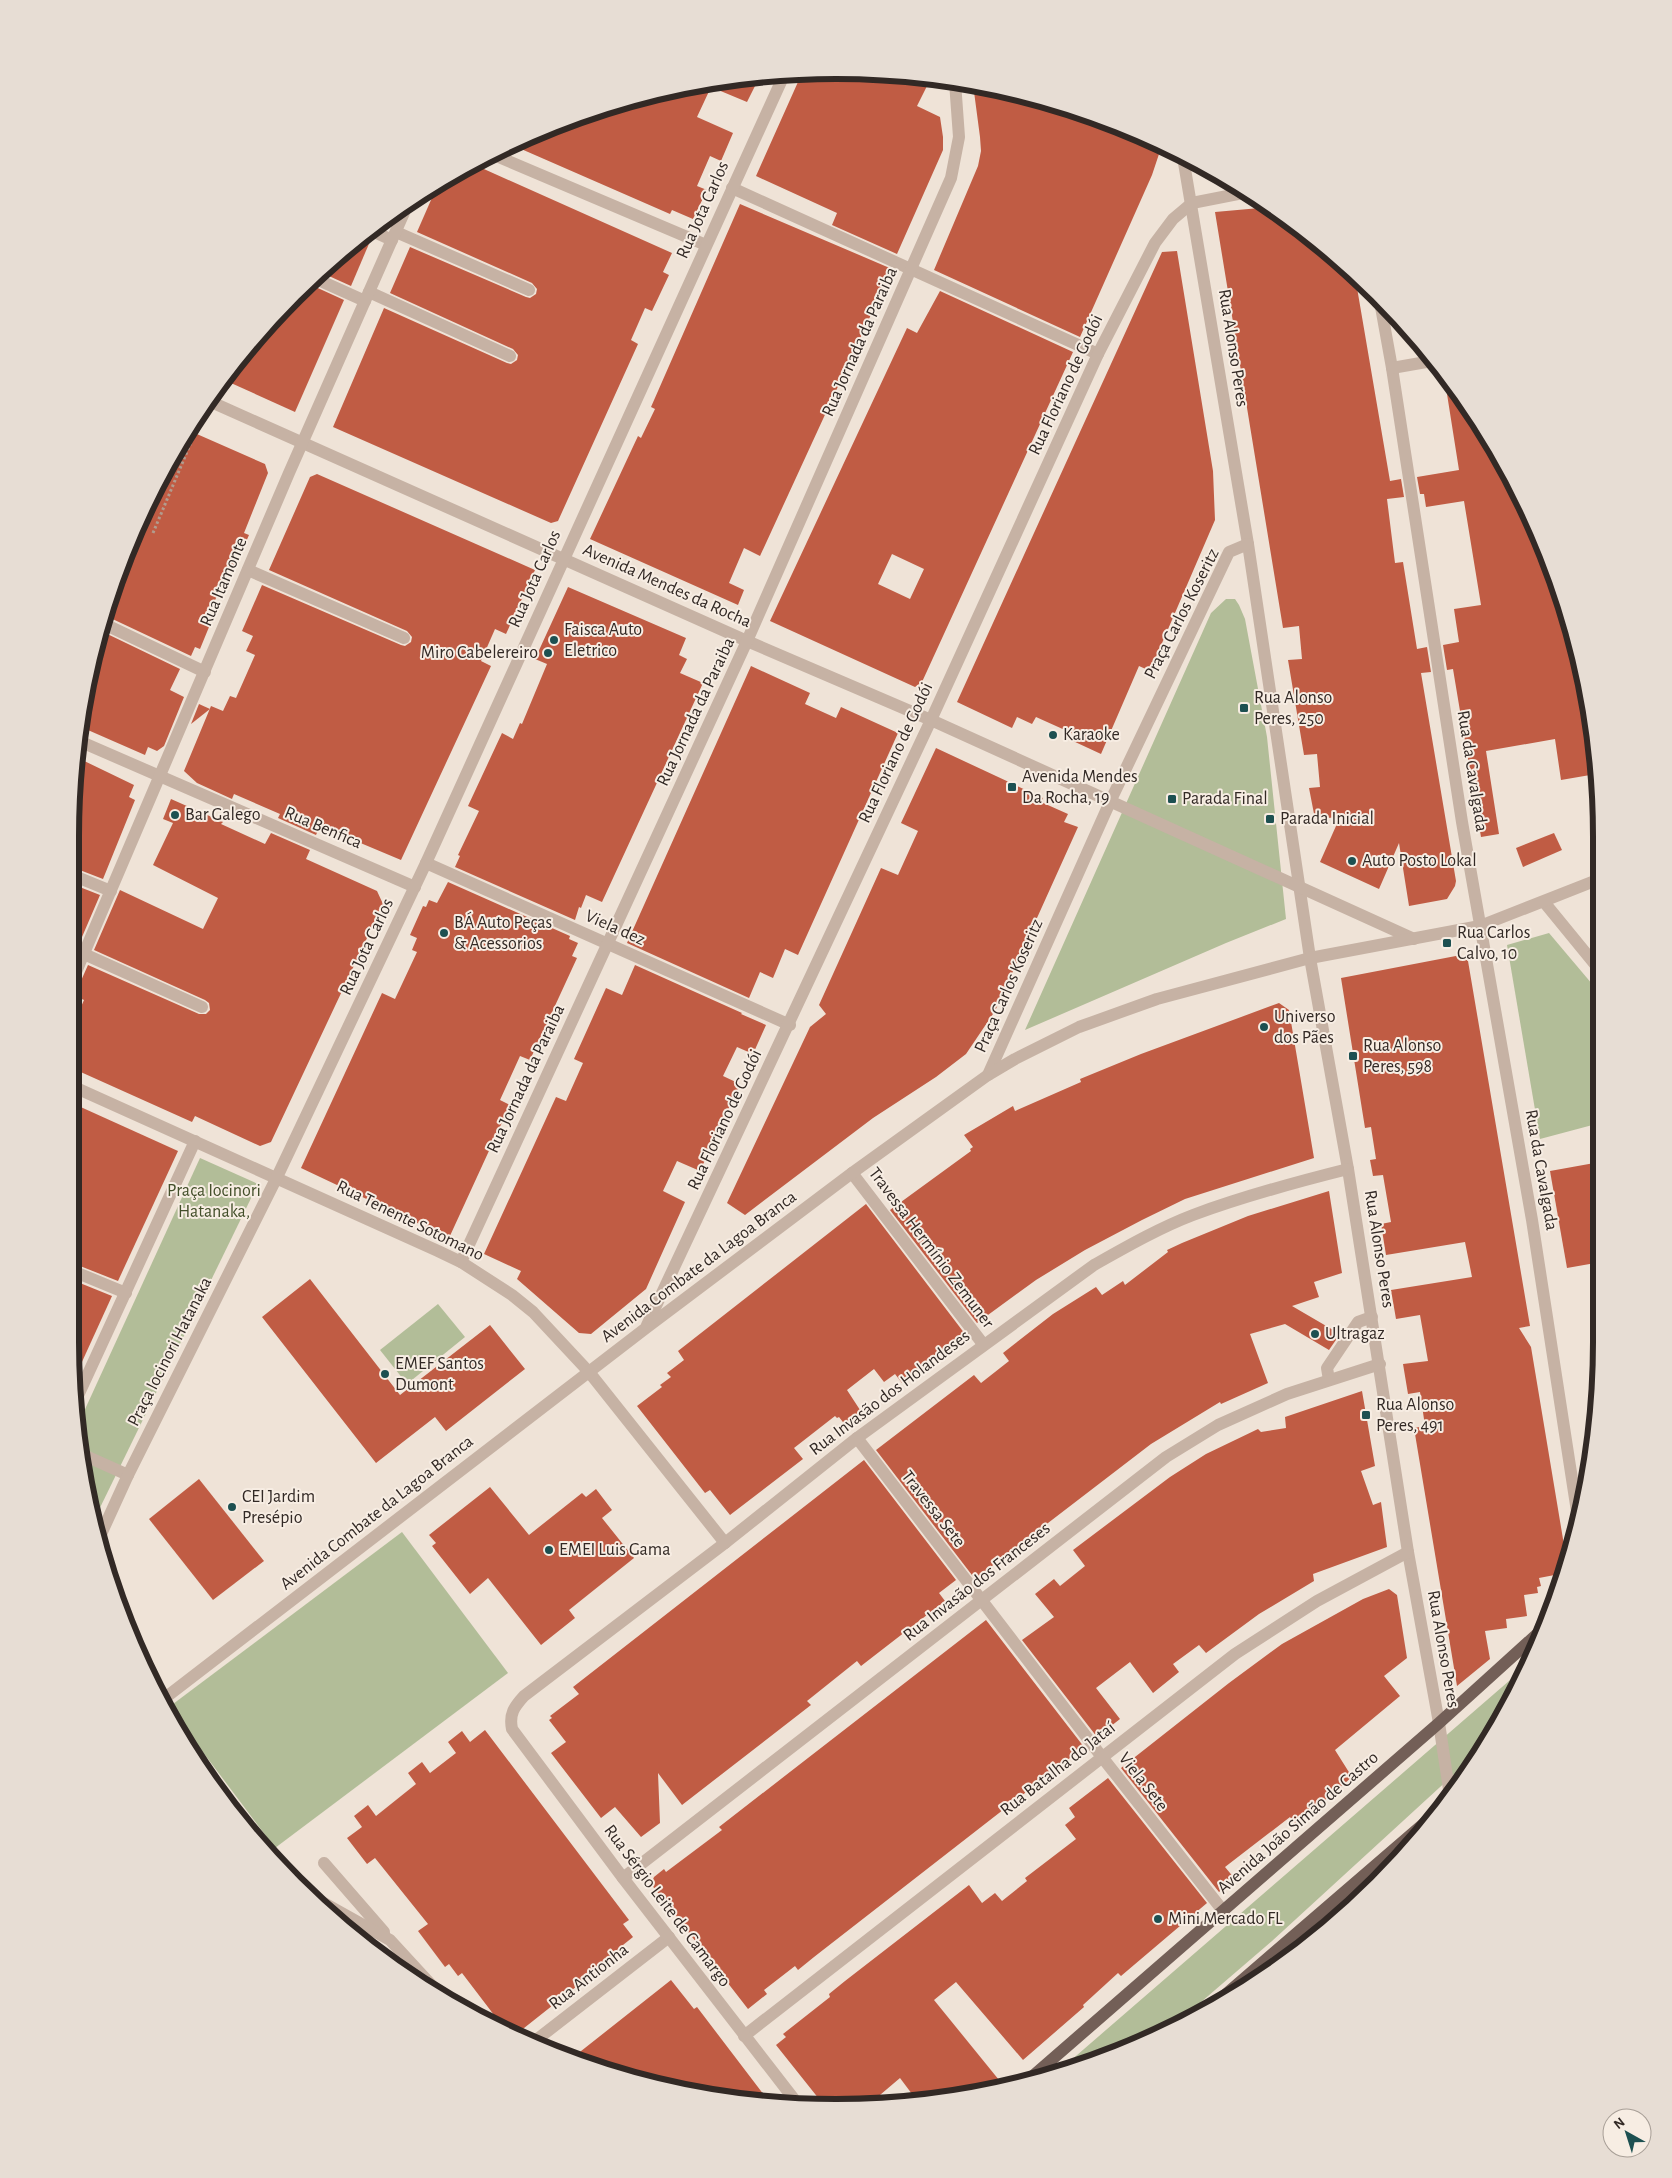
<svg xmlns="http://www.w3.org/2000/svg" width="1672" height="2178" font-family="'Alegreya Sans',sans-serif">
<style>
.green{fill:#b2bd98}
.building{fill:#c05c44;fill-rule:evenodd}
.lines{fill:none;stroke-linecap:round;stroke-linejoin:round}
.path{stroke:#b29c8e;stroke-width:3;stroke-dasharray:2.5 2.5;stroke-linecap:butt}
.minor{stroke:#c6b2a4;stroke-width:12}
.major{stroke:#735f57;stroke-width:12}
.poi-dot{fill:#1d5051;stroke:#f7ede3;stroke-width:2}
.labels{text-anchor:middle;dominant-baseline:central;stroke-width:4;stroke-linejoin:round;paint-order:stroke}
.street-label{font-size:18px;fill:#322925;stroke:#f7ede3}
.poi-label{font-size:18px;fill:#322925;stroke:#f7ede3;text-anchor:start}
.park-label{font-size:18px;fill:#434f2a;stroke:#f7ede3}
.rim{fill:none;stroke:#322925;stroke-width:6}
</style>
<rect width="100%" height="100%" fill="#efe3d7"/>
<g class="green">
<polygon points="1226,599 1235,599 1239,605 1245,619 1267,737 1286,919 1226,943 1025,1030 1211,613"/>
<polygon points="1549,933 1598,991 1600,1123 1540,1139 1507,945"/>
<polygon points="200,1158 258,1184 93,1522 77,1442 76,1429"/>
<polygon points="438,1304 465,1337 407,1384 380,1350"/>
<polygon points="402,1532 508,1673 275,1848 169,1707"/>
<polygon points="1531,1662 1523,1681 1482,1751 1451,1777 1272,1941 1165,2033 1082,2067 1054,2075"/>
</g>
<g class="building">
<polygon points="836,70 924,79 922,84 927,86 917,106 940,117 943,137 943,150 897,254 832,225 837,213 756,176 802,73"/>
<polygon points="759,78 747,102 711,87 697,117 733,133 721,161 710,156 697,186 707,190 693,219 672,210 670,214 512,145 543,128 687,85"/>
<polygon points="973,84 986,85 1129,128 1158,144 1159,154 1152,175 1080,337 934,270 978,166 981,151 980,137"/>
<polygon points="475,165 672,253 663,272 669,275 652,311 645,308 631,340 638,344 558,521 551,523 333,427 384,308 507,363 511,364 517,360 518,355 513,349 390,293 410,247 526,297 530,298 536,294 537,289 532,283 417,232 438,184"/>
<polygon points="740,204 892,269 760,556 744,548 729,583 744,590 738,605 590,539 638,436 641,438 655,409 651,407"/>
<polygon points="1271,207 1355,276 1390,481 1401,479 1404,497 1387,499 1395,563 1403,562 1417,649 1427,647 1431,672 1421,673 1456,881 1455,886 1447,899 1409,906 1399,843 1379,889 1320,862 1340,817 1315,819 1309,788 1320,787 1317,754 1304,755 1288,660 1302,659 1299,626 1283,628 1215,212"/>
<polygon points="364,235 371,239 351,286 320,272 331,260"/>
<polygon points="1177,251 1213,471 1215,520 1150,671 1139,666 1101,754 1073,741 1076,735 1036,717 1032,724 1017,717 1012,728 957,702 1162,252"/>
<polygon points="309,284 344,300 295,412 222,379 228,370"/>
<path d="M940 291 1073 352 922 682 915 687 770 621 907 328 917 333ZM892 554 924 569 910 599 878 584Z"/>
<polygon points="1444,375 1473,411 1523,497 1561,590 1595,736 1596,774 1561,780 1555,739 1486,751 1499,834 1481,837 1453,669 1447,670 1443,645 1459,642 1454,609 1481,605 1464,501 1426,507 1424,494 1420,494 1417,477 1459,470"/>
<polygon points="190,431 265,464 268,473 244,533 249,535 241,553 234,571 228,568 212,608 216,610 200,649 195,647 191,656 104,615 149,497"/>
<polygon points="317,474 535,570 506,634 495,629 481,661 491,666 401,860 320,826 316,835 278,818 280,814 234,794 232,799 197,783 184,771 211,706 223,711 230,696 236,698 255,655 246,651 253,636 242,631 262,585 401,645 405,646 411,642 412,637 407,631 269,570 310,477"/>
<polygon points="568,587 686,638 679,655 687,659 680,673 703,683 602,902 586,895 581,908 579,907 575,920 455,867 460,856 458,855 479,811 468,806 502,733 513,739 520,723 522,724 547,664 535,659"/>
<polygon points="99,630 180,669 170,690 184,697 164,746 157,751 148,747 145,755 81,727"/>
<polygon points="751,666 810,693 805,704 836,718 841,707 898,733 798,955 785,949 773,978 760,972 749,998 627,943"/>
<polygon points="199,704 210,709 191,724"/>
<polygon points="936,748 1043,798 1041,802 1068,814 1064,822 1078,827 995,1011 966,1054 936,1077 873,1118 745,1215 727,1203 810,1027 826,1014 819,1005 881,868 898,875 918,831 901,823"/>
<polygon points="76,757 134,785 129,797 135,800 103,879 72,867 72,786"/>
<polygon points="171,799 223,822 221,824 265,844 271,833 310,850 306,859 377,891 383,904 271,1142 260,1146 195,1116 192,1122 74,1069 73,1025 84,1000 73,995 73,987 80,983 88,965 199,1014 206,1014 210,1010 209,1003 205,1000 94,950 120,890 203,929 218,898 153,865 173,823 163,819"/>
<polygon points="1554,833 1562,850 1523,867 1516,848"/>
<polygon points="448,882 570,936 569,939 578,943 572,956 577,958 530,1060 520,1056 500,1100 510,1105 449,1238 301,1168 382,993 395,999 417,952 412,950 417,938 410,935 423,906 426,907 429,900 437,903"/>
<polygon points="72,884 100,895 73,958 73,949"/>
<polygon points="1461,955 1468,961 1530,1326 1519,1328 1531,1347 1567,1563 1565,1573 1539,1578 1541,1586 1537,1587 1538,1593 1524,1595 1527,1616 1506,1619 1507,1628 1485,1631 1490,1659 1457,1686 1414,1428 1425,1426 1420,1392 1408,1394 1403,1364 1428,1361 1420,1315 1396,1319 1391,1290 1472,1277 1465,1242 1386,1255 1381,1224 1391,1222 1383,1175 1373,1176 1370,1160 1376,1159 1371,1127 1365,1128 1341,978"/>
<polygon points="635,965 742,1013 741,1014 766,1025 753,1054 737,1047 723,1076 740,1084 700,1171 677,1161 663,1191 685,1202 646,1289 591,1334 579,1333 517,1279 521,1271 484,1254 556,1097 566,1101 583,1063 574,1059 606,988 622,995"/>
<polygon points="1279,1003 1289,1010 1314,1158 1185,1199 1142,1220 1085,1250 1036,1280 977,1323 890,1210 971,1151 970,1149 973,1147 964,1135 1013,1106 1015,1111 1081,1082 1080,1079 1141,1054"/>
<polygon points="74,1104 178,1151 118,1281 75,1264"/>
<polygon points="1600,1162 1601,1262 1567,1268 1550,1171"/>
<polygon points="1329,1191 1342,1273 1314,1282 1319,1297 1292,1306 1340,1334 1329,1350 1285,1324 1250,1334 1268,1383 1221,1404 1220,1402 1151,1444 975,1579 876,1450 974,1375 981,1383 1009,1361 1003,1353 1053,1314 1096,1287 1102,1295 1123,1281 1125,1285 1168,1252 1167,1250 1182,1243 1248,1216"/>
<polygon points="866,1204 965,1334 902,1383 895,1374 884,1382 874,1369 847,1390 862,1413 846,1426 839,1417 837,1418 835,1416 794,1448 803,1459 730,1515 710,1490 705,1493 637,1406 662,1387 660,1385 671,1377 667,1373 684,1360 678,1351"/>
<polygon points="310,1279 400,1395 490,1325 525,1369 446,1431 435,1417 376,1463 262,1317"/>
<polygon points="75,1281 112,1296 76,1375 75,1290"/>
<polygon points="1362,1391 1375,1466 1361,1471 1373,1505 1381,1502 1387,1547 1313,1574 1314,1581 1259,1614 1206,1653 1199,1645 1173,1664 1179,1672 1153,1693 1130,1662 1096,1688 1120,1719 1097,1737 1022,1640 1054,1617 1035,1594 1054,1579 1060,1586 1085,1566 1073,1550 1170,1477 1206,1454 1258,1429 1261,1432 1286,1428 1285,1417"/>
<polygon points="864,1460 956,1580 939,1593 945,1601 861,1666 857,1661 807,1701 811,1705 682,1805 658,1773 660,1823 641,1837 615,1807 601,1818 551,1753 566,1742 549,1720 552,1718 550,1716 579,1694 573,1687"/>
<polygon points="199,1479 264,1561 213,1600 149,1519"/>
<polygon points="490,1487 529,1535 582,1493 586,1497 596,1489 612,1510 602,1518 634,1558 569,1610 575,1618 541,1645 488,1578 470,1594 432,1546 436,1543 429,1535"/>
<polygon points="1389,1589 1397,1595 1407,1658 1384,1676 1400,1696 1335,1750 1352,1777 1296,1825 1290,1817 1225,1867 1235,1879 1219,1892 1121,1768 1229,1683 1282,1644 1363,1599"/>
<polygon points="986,1620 1084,1747 814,1957 798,1970 795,1966 764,1990 767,1994 748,2009 651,1884 654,1877 664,1869 666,1872 722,1830 719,1827"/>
<polygon points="485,1730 629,1920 623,1924 633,1937 623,1945 625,1948 514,2036 507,2032 462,1973 458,1976 449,1964 445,1967 418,1931 428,1924 375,1858 367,1864 347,1838 362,1827 354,1816 368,1805 376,1816 416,1784 408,1773 422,1762 430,1773 456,1753 448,1742 462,1731 470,1742"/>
<polygon points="1108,1778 1207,1903 1121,1976 1118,1973 1083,2005 1084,2007 1023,2060 956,1982 934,2000 999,2080 984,2093 918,2102 900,2078 867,2106 823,2104 776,2045 786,2037 783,2034 830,1997 829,1994 845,1981 969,1885 982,1903 995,1893 1002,1901 1027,1881 1025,1878 1076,1839 1065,1825 1075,1817 1069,1808"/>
<polygon points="671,1980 694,2009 697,2007 770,2103 736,2101 638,2082 571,2059"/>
</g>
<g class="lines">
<polyline class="path" points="153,533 202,416"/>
<g class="minor">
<polyline points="494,155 706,245"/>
<polyline points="1183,157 1248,544 1310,958 1348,1169 1408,1552 1439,1723 1450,1796"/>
<polyline points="732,188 1098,354"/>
<polyline points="370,230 392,240"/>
<polyline points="396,232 529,290"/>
<polyline points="314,278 365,301"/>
<polyline points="369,292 510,356"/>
<polyline points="1379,296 1392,368 1462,822 1532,1220 1578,1518"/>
<polyline points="1392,368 1432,361"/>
<polyline points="209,401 747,641 931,720 1414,939"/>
<polyline points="248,570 404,638"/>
<polyline points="102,623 205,672"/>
<polyline points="79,741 415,887"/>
<polyline points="426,863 790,1025"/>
<polyline points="72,875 111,891"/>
<polyline points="1544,902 1598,968"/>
<polyline points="84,954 202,1007"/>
<polyline points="73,979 289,473 410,199"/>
<polyline points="988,1075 1110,802 1229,552 1248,544"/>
<polyline points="74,1087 438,1251 461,1262 512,1295 533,1312 589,1372 725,1543"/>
<polyline points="852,1173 983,1344"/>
<polyline points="461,1262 747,641 951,178 959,137 955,82"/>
<polyline points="75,1272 126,1293"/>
<polyline points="647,1325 931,720 1098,354 1155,243 1173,219 1192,203 1248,192"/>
<polyline points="1329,1380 1327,1368 1358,1322 1372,1317"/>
<polyline points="76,1400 195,1141"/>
<polyline points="857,1438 1102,1757 1224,1912"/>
<polyline points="79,1453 128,1475"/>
<polyline points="97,1543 128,1475 277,1177 426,863 784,75"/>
<polyline points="161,1701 646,1328 852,1173 988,1075 1015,1059 1079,1027 1157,999 1310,958 1480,926 1597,880"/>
<polyline points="324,1863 384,1932"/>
<polyline points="623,1878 1166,1457 1218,1425 1287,1394 1380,1364"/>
<polyline points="311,1898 322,1902 390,1940 447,2002"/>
<polyline points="1275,1953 1277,1966"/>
<polyline points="744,2036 1235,1654 1317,1601 1408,1552"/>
<polyline points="531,2044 669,1937"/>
<path d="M797 2103 623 1878 512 1729C509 1714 514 1707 524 1696L725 1543 857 1438 1094 1265C1126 1247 1159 1228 1193 1215 1244 1196 1296 1182 1348 1169"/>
</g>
<g class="major">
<polyline points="1210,2008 1435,1814"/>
<polyline points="1026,2082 1439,1723 1545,1627"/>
</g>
</g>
<g class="poi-dot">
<circle cx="554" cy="640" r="5"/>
<circle cx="548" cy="653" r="5"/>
<rect x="1239" y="703" width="10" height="10" rx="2.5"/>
<circle cx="1053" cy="735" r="5"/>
<rect x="1007" y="782" width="10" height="10" rx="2.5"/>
<rect x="1167" y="794" width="10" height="10" rx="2.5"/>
<circle cx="175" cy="815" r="5"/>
<rect x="1265" y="814" width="10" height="10" rx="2.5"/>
<circle cx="1352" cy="861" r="5"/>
<circle cx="444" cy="933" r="5"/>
<rect x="1442" y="938" width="10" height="10" rx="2.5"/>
<circle cx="1264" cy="1027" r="5"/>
<rect x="1348" y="1051" width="10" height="10" rx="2.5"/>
<circle cx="1315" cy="1334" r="5"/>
<circle cx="385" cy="1374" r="5"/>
<rect x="1361" y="1410" width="10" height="10" rx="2.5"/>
<circle cx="232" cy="1507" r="5"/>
<circle cx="549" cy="1550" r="5"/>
<circle cx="1158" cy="1919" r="5"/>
</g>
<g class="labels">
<g class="street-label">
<text transform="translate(703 210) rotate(-66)">Rua Jota Carlos</text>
<text transform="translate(860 342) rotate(-66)">Rua Jornada da Paraiba</text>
<text transform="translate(1233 348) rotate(81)">Rua Alonso Peres</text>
<text transform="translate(1066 385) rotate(-65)">Rua Floriano de Godói</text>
<text transform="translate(535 579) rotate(-66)">Rua Jota Carlos</text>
<text transform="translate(224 582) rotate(-67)">Rua Itamonte</text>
<text transform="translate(667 586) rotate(24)">Avenida Mendes da Rocha</text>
<text transform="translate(1182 614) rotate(-63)">Praça Carlos Koseritz</text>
<text transform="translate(696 712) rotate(-65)">Rua Jornada da Paraiba</text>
<text transform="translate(896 753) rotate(-65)">Rua Floriano de Godói</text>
<text transform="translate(1472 771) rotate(81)">Rua da Cavalgada</text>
<text transform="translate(323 828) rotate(23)">Rua Benfica</text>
<text transform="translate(615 928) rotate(24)">Viela dez</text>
<text transform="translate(367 947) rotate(-65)">Rua Jota Carlos</text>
<text transform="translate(1009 986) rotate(-66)">Praça Carlos Koseritz</text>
<text transform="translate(526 1079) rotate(-65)">Rua Jornada da Paraiba</text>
<text transform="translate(725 1120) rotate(-65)">Rua Floriano de Godói</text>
<text transform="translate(1541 1170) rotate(80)">Rua da Cavalgada</text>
<text transform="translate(410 1221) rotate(26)">Rua Tenente Sotomano</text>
<text transform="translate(931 1248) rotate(53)">Travessa Hermínio Zemuner</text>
<text transform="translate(1379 1249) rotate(81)">Rua Alonso Peres</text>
<text transform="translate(699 1267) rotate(-37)">Avenida Combate da Lagoa Branca</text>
<text transform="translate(170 1352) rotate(-63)">Praça Iocinori Hatanaka</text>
<text transform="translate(890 1393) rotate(-37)">Rua Invasão dos Holandeses</text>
<text transform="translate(933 1509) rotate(52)">Travessa Sete</text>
<text transform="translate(377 1513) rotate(-38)">Avenida Combate da Lagoa Branca</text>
<text transform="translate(977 1582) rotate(-38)">Rua Invasão dos Franceses</text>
<text transform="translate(1443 1649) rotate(80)">Rua Alonso Peres</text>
<text transform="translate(1058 1769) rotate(-38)">Rua Batalha do Jataí</text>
<text transform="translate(1143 1782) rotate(52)">Viela Sete</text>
<text transform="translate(1298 1823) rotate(-41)">Avenida João Simão de Castro</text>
<text transform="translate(667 1906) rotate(53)">Rua Sérgio Leite de Camargo</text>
<text transform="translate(589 1977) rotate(-38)">Rua Antionha</text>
</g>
<g class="poi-label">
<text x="564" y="630">Faisca Auto<tspan x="564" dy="21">Eletrico</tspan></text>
<text x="538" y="653" text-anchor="end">Miro Cabelereiro</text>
<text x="1254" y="698">Rua Alonso<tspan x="1254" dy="21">Peres, 250</tspan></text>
<text x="1063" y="735">Karaoke</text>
<text x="1022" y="777">Avenida Mendes<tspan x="1022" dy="21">Da Rocha, 19</tspan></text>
<text x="1182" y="799">Parada Final</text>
<text x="185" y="815">Bar Galego</text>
<text x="1280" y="819">Parada Inicial</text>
<text x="1362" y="861">Auto Posto Lokal</text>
<text x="454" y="923">BÁ Auto Peças<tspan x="454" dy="21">&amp; Acessorios</tspan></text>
<text x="1457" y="933">Rua Carlos<tspan x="1457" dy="21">Calvo, 10</tspan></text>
<text x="1274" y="1017">Universo<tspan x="1274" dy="21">dos Pães</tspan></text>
<text x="1363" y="1046">Rua Alonso<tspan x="1363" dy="21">Peres, 598</tspan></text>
<text x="1325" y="1334">Ultragaz</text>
<text x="395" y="1364">EMEF Santos<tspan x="395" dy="21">Dumont</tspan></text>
<text x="1376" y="1405">Rua Alonso<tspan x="1376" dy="21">Peres, 491</tspan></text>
<text x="242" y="1497">CEI Jardim<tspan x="242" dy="21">Presépio</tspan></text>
<text x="559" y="1550">EMEI Luis Gama</text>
<text x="1168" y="1919">Mini Mercado FL</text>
</g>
<g class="park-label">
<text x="214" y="1191">Praça Iocinori<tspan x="214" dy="21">Hatanaka,</tspan></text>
</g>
</g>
<path d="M0 0H1672V2178H0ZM836 79H836A757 757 0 0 1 1593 836V1342A757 757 0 0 1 836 2099H836A757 757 0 0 1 79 1342V836A757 757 0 0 1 836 79Z" fill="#e7ddd4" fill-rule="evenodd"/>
<path class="rim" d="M836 79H836A757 757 0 0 1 1593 836V1342A757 757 0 0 1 836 2099H836A757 757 0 0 1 79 1342V836A757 757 0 0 1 836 79Z"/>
<g transform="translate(1627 2133) rotate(321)"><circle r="24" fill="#f7ede3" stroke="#a89f97"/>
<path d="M0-4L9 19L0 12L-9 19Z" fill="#1d5051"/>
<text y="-8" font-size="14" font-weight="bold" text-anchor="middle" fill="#322925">N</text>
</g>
</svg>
